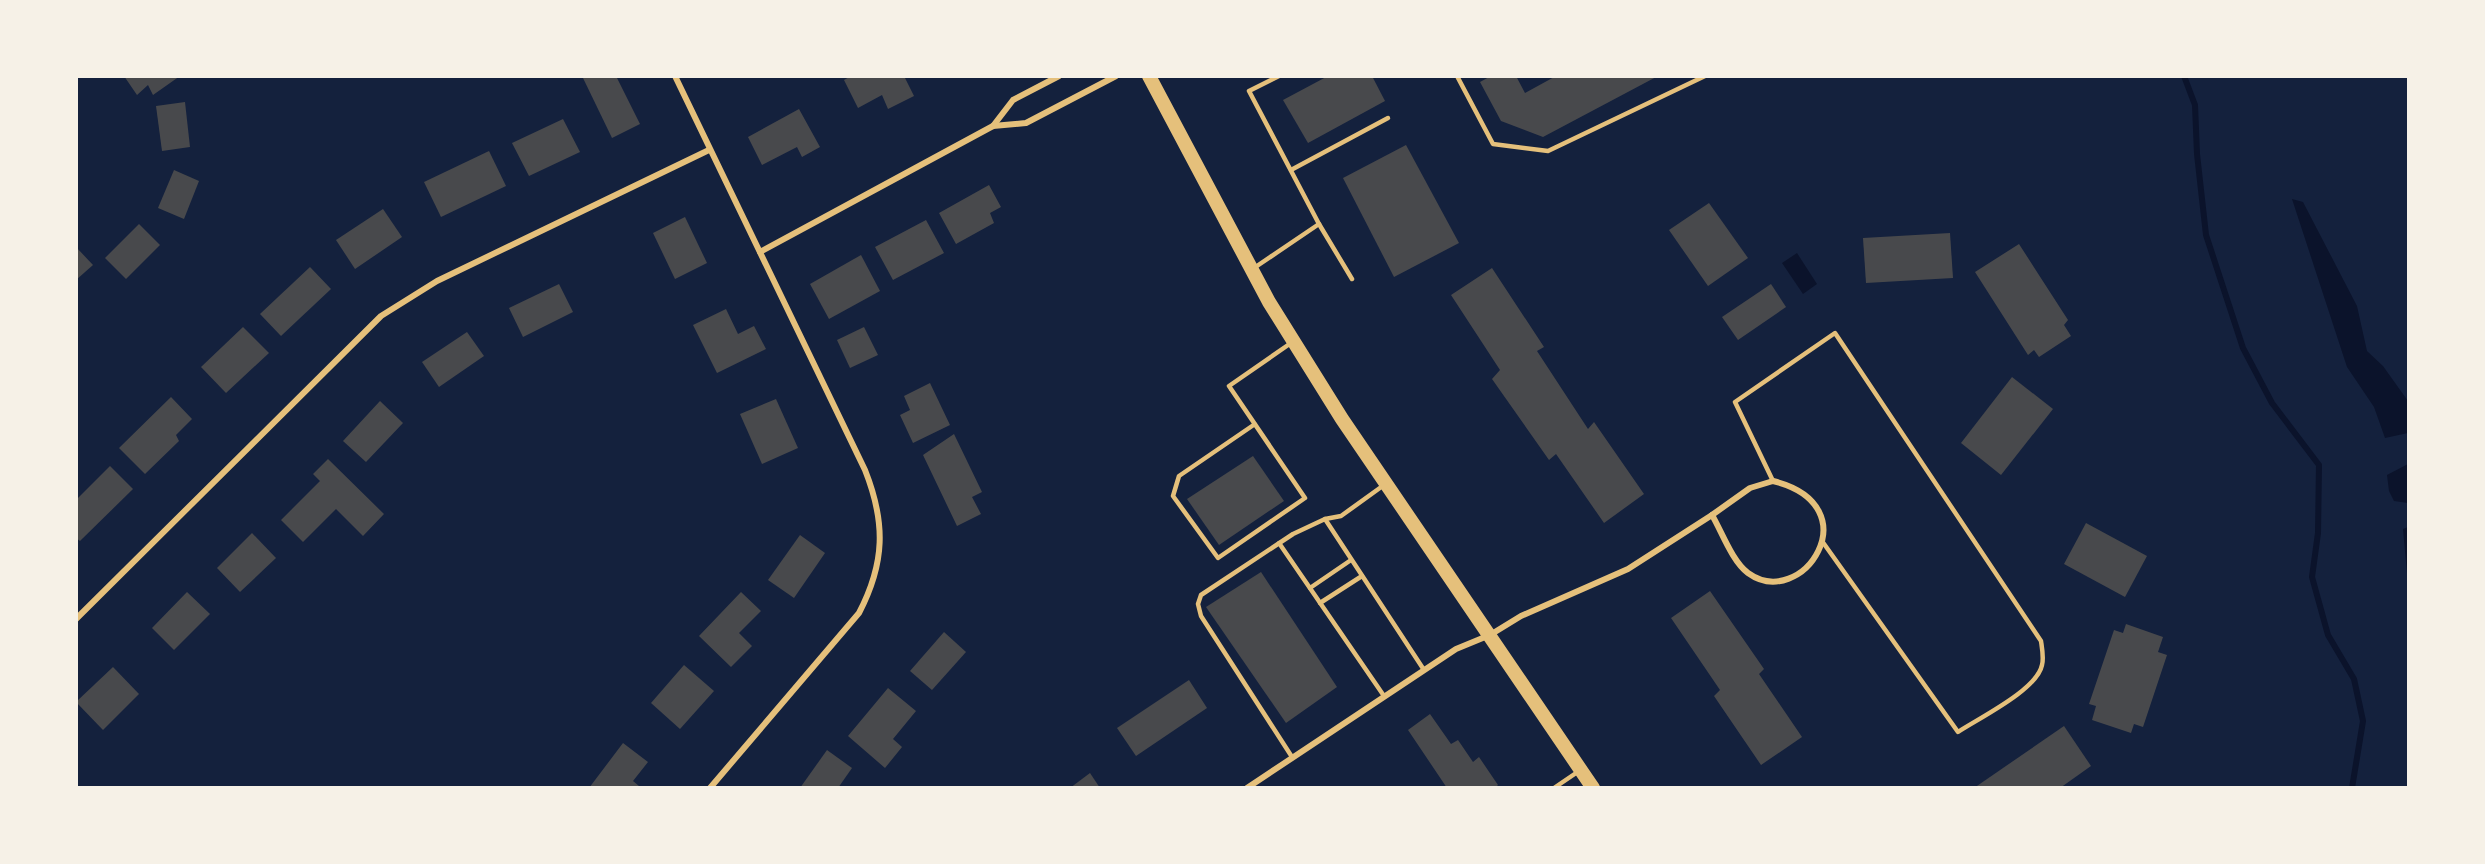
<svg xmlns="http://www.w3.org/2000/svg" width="2485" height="864" font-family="'DejaVu Sans',sans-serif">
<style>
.water{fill:#0b132b}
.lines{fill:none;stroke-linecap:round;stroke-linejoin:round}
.stream{stroke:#0b132b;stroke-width:6}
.building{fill:#48494c}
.service{stroke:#e5c07b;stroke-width:4.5}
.minor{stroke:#e5c07b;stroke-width:6}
.primary{stroke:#e5c07b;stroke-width:14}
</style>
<rect width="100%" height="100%" fill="#14213d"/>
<g class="water">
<polygon points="2292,199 2303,202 2357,306 2367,351 2383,366 2408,401 2408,433 2385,438 2374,407 2347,367"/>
<polygon points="1797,253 1817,284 1803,294 1782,263"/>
<polygon points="2408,464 2408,503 2394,501 2389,491 2387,475"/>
<polygon points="2408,527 2408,584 2403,529"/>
</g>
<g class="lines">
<polyline class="stream" points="2184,76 2195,105 2197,154 2206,235 2243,348 2272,403 2319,465 2318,533 2312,577 2328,635 2354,679 2363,721 2352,788"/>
</g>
<g class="building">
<polygon points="124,76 180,76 153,95 148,85 137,95"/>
<polygon points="586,76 616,76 640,124 612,138 583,78"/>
<polygon points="851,76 904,76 914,96 888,109 882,95 858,108 844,80"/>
<polygon points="1328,76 1372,76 1385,101 1308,143 1283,100"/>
<polygon points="1491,76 1516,76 1525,93 1556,76 1658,76 1543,137 1501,121 1480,82"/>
<polygon points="185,102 190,147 162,151 156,106"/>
<polygon points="799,109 820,147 802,157 797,147 762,165 748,137"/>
<polygon points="563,119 580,152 529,176 512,143"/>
<polygon points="1406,145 1459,243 1394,277 1343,178"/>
<polygon points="489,151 506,186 441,217 424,182"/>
<polygon points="174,170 199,181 184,219 158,208"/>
<polygon points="989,185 1001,207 990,213 994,223 956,244 939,213"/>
<polygon points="1709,203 1748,258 1708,286 1669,230"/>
<polygon points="383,209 402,237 355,269 336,240"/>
<polygon points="685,217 707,263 675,279 653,233"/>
<polygon points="926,220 944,253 893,280 875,247"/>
<polygon points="139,224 160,245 126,279 105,258"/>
<polygon points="1950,233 1953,278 1866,283 1863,238"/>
<polygon points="2019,244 2068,320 2064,325 2071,336 2039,357 2034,350 2028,355 1975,272"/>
<polygon points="76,247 93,265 76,280"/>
<polygon points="861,255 880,291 829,319 810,284"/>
<polygon points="310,267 331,289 281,336 260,314"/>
<polygon points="1492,268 1544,347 1537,351 1588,429 1594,422 1644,494 1604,523 1556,454 1549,460 1492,379 1500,370 1451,295"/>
<polygon points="559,284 573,312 523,337 509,308"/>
<polygon points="1771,284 1786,307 1738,340 1722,317"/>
<polygon points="726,309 738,334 754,326 766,349 717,373 693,325"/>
<polygon points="243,327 269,353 226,393 201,367"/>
<polygon points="864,327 878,355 850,368 837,340"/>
<polygon points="467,332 484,356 439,387 422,362"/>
<polygon points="2012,377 2053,409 2001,475 1961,443"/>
<polygon points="930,383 950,425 913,443 900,415 910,410 904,396"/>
<polygon points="171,397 192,419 176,435 179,441 145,474 119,448"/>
<polygon points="776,399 798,448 762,464 740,414"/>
<polygon points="380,401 403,423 366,462 343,441"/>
<polygon points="954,434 982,492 972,497 981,514 957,526 923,455"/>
<polygon points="1253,456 1284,501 1219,545 1187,499"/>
<polygon points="328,459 384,514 363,536 336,509 303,542 281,520 320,481 313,474"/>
<polygon points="110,466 133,489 80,541 76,538 76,500"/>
<polygon points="2086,523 2147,556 2125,597 2064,564"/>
<polygon points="252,533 276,558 240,592 217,568"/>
<polygon points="800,535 825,553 794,598 768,580"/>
<polygon points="1261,572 1337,687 1286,723 1206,607"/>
<polygon points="1710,591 1764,669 1759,674 1802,737 1761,765 1714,696 1720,690 1671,618"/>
<polygon points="187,592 210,614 174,650 152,628"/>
<polygon points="741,592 761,611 739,633 752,646 731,667 699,636"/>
<polygon points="2126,624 2163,637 2158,652 2167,655 2143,727 2134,724 2131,733 2092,720 2096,706 2089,704 2114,630 2123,633"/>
<polygon points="944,632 966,652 932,690 910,671"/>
<polygon points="684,665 714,691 680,729 651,703"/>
<polygon points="113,667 139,694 103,730 76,702"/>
<polygon points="1189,680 1207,708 1136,756 1117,728"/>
<polygon points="888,688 916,711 893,739 902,747 885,768 848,736"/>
<polygon points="1430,714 1451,744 1458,740 1473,762 1479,757 1498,785 1495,788 1447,788 1408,730"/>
<polygon points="2064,726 2091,766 2060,788 1974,788"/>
<polygon points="623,743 648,762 633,781 639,786 589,788"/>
<polygon points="827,750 852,768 838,788 800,788"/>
<polygon points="1090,773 1100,788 1070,788"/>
</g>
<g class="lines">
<g class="service">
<polyline points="1457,76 1493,144 1548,151 1705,76"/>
<polyline points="1291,170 1388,118"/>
<polyline points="1319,224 1352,279"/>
<polyline points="1254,268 1319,224 1249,91 1279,76"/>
<polyline points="1255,424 1179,476 1173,496 1218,558 1305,498 1229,386 1291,343"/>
<path d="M1773 481 1735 402 1835 333 2041 641C2042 648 2044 658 2042 665 2037 690 1979 718 1958 732L1822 541"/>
<polyline points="1325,519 1424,670"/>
<polyline points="1279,543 1384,696"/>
<polyline points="1310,588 1351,560"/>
<polyline points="1320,603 1362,576"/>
<polyline points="1292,757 1201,616 1198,604 1201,595 1293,534 1325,519 1341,516 1384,485"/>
<polyline points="1554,788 1579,771"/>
</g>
<g class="minor">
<path d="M675 76 865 470C886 523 885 563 859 613L710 788"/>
<polyline points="993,126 1013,100 1059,76"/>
<polyline points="760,252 993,126 1026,123 1116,76"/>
<path d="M1773 481C1873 506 1802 612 1748 573 1732 561 1722 532 1712 515L1750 488Z"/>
<polyline points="76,619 381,316 437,281 709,150"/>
<polyline points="1247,788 1456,649 1490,635 1521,616 1628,569 1712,515"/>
</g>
<polyline class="primary" points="1149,76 1269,302 1342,419 1593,788"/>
</g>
<rect width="2485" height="864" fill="none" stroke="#f6f1e7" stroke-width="156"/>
</svg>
